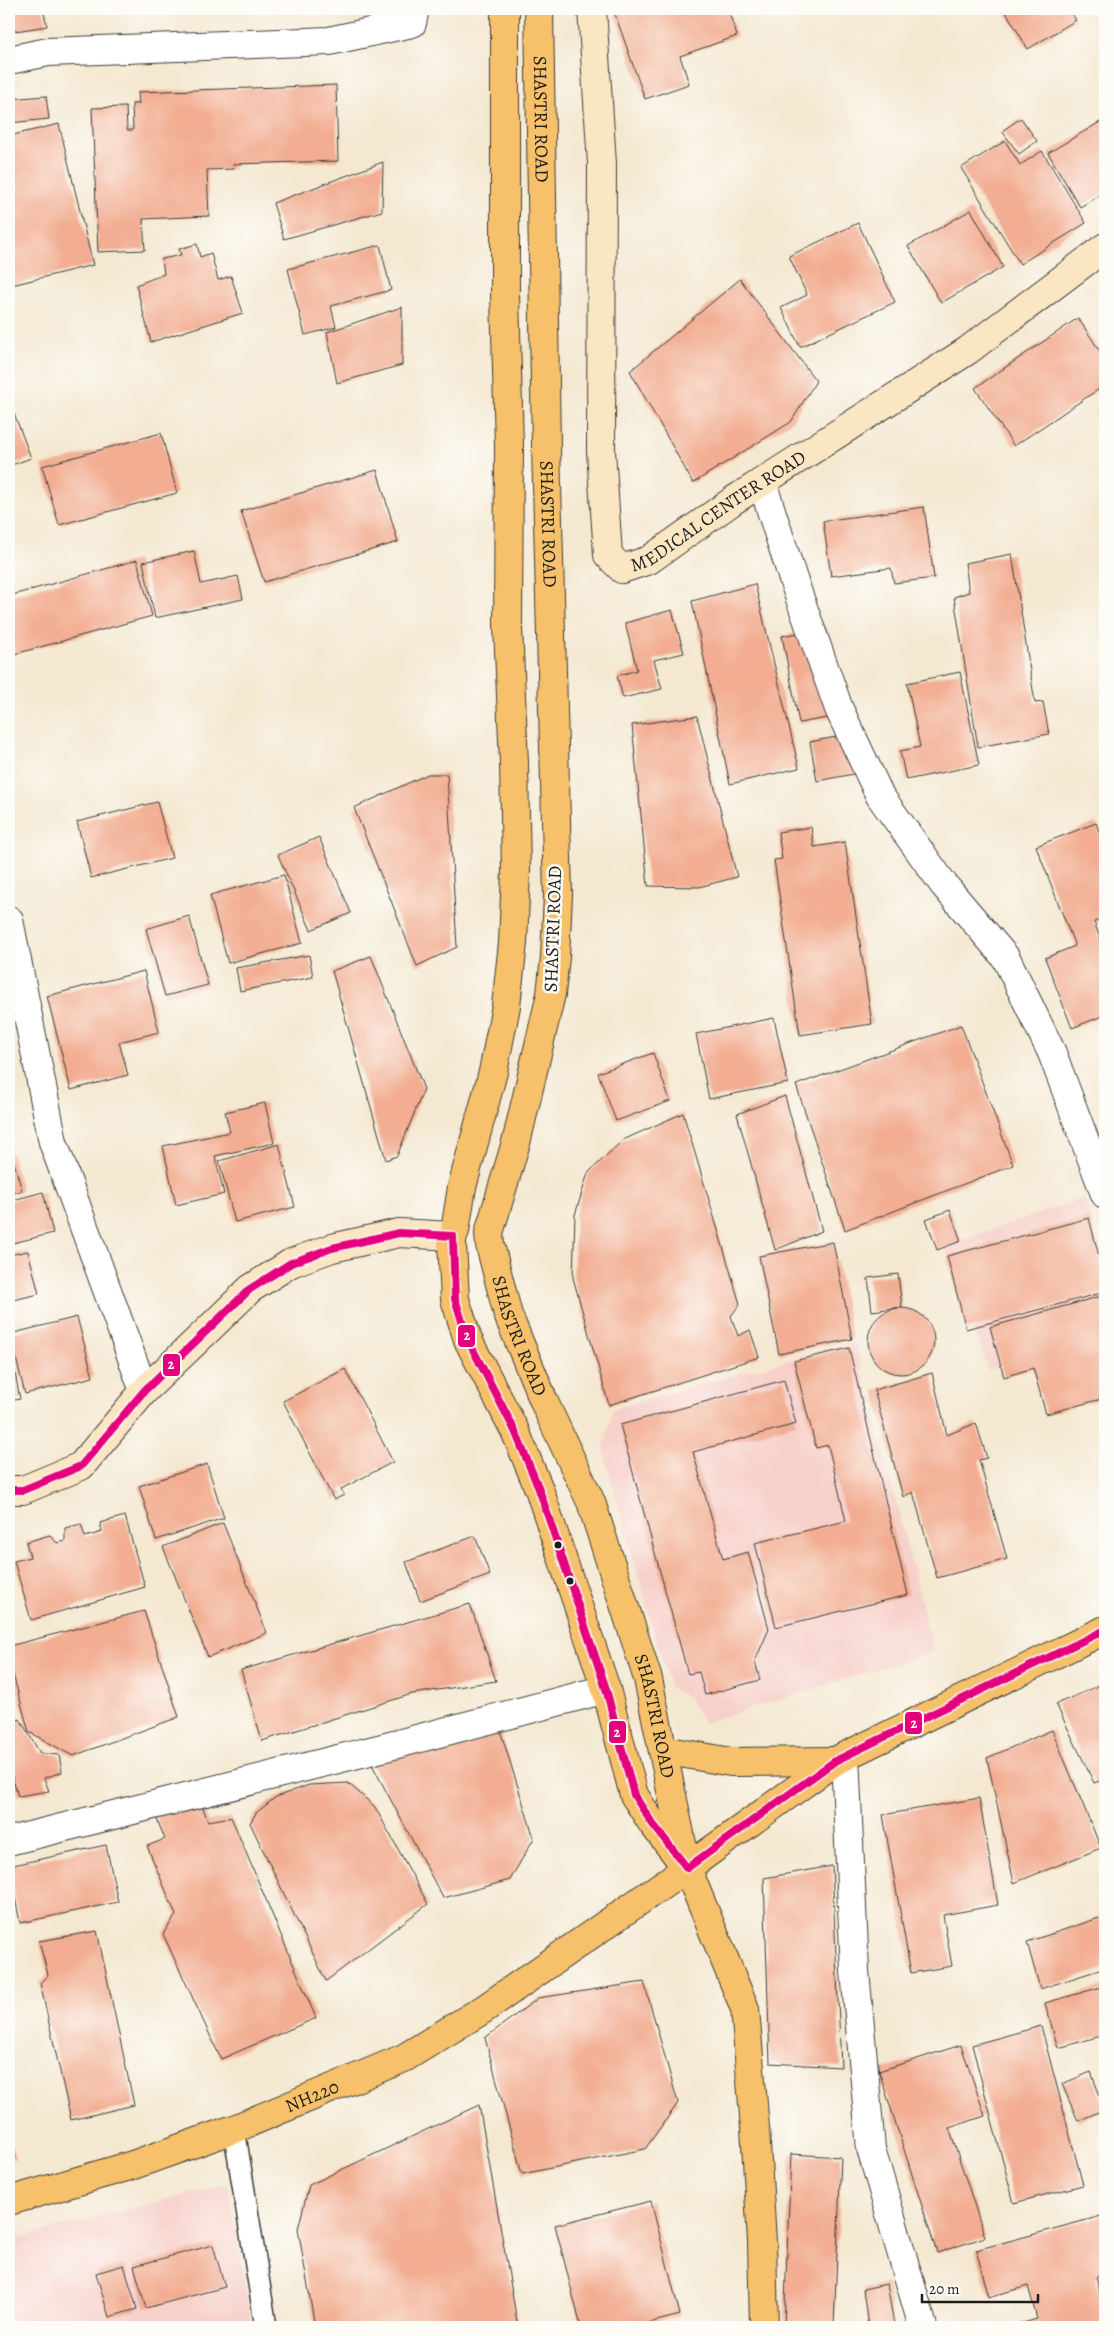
<svg xmlns="http://www.w3.org/2000/svg" width="1114" height="2336" font-family="Alegreya,serif">
<style>
.built{fill:#f7d0ca}
.building{fill:#f2ad92}
.lines{fill:none;stroke-linecap:round;stroke-linejoin:round}
.lane-casing{stroke:#3c3b37;stroke-width:24}
.street-casing{stroke:#3c3b37;stroke-width:30}
.secondary-casing{stroke:#3c3b37;stroke-width:30}
.primary-casing{stroke:#3c3b37;stroke-width:30}
.highway-casing{stroke:#3c3b37;stroke-width:30}
.lane{stroke:#fff;stroke-width:21}
.street{stroke:#fff;stroke-width:28}
.secondary{stroke:#fbe6c4;stroke-width:28}
.primary{stroke:#f6c16b;stroke-width:28}
.highway{stroke:#f6c16b;stroke-width:28}
.bus-1-casing{stroke:#fdfcf7;stroke-width:11}
.bus-1{stroke:#e5007d;stroke-width:8}
.bus-dot{fill:#1c1c1c;stroke:#fdfcf7;stroke-width:2}
.labels{text-anchor:middle;dominant-baseline:central;stroke-width:5;stroke-linejoin:round;paint-order:stroke}
.street-label{font-size:19px;fill:#1c1c1c;stroke:#fdfcf7}
.line-badge{stroke:#fdfcf7;stroke-width:2}
.badge-label{font-size:14px;text-anchor:middle;font-weight:bold;fill:#fff}
</style>
<rect width="100%" height="100%" fill="#fdfcf7"/>
<filter id="ink" filterUnits="userSpaceOnUse"><feTurbulence type="fractalNoise" baseFrequency=".02" numOctaves="2"/><feDisplacementMap in="SourceGraphic" scale="10" xChannelSelector="R" yChannelSelector="G"/><feConvolveMatrix kernelMatrix="1 2 1 2 8 2 1 2 1" color-interpolation-filters="sRGB"/></filter>
<filter id="wash" filterUnits="userSpaceOnUse"><feTurbulence type="fractalNoise" baseFrequency=".0096" numOctaves="4" result="noise"/><feDisplacementMap in="SourceGraphic" scale="20" xChannelSelector="R" yChannelSelector="G"/><feGaussianBlur stdDeviation="1.12" result="paint"/><feColorMatrix in="noise" values="0 0 0 0 0 0 0 0 0 0 0 0 0 0 0 0 0 1.4 0 .05"/><feComposite in="paint" operator="in"/></filter>
<g filter="url(#wash)">
<rect width="100%" height="100%" fill="#f4e8d1"/>
<g class="built">
<polygon points="1105,410 1105,457 1094,413"/>
<polygon points="1084,1198 1105,1260 1105,1329 988,1370 945,1246"/>
<polygon points="855,1342 934,1652 704,1723 689,1698 670,1687 603,1451 613,1409"/>
<polygon points="228,2184 252,2327 9,2327 9,2240"/>
</g>
<g id="blocks">
<g class="building">
<polygon points="9,9 43,9 47,26 9,32"/>
<polygon points="629,9 728,9 737,36 680,56 689,84 645,99 615,14"/>
<polygon points="1004,9 1069,9 1076,20 1028,49"/>
<polygon points="336,85 338,161 233,164 234,169 207,170 209,216 143,219 145,250 98,252 92,108 126,107 127,130 133,130 132,104 139,104 138,92"/>
<polygon points="46,96 49,119 9,123 9,99"/>
<polygon points="1021,118 1037,141 1019,154 1002,131"/>
<polygon points="1105,119 1105,192 1080,207 1048,153"/>
<polygon points="59,124 93,265 12,285 9,270 9,136"/>
<polygon points="1005,141 1020,165 1042,151 1086,223 1020,264 961,168"/>
<polygon points="383,162 382,211 284,239 273,203"/>
<polygon points="971,210 1003,267 941,303 908,246"/>
<polygon points="858,223 895,302 800,347 781,308 807,295 789,256"/>
<polygon points="197,244 200,257 211,253 218,280 231,276 243,313 151,342 136,285 164,274 162,259 181,255 179,249"/>
<polygon points="380,245 391,290 331,306 336,327 305,335 288,269"/>
<polygon points="740,279 816,381 791,422 693,483 630,371"/>
<polygon points="402,307 402,365 337,383 327,332"/>
<polygon points="1078,318 1105,359 1105,385 1014,446 975,388"/>
<polygon points="9,400 31,458 9,466"/>
<polygon points="161,433 177,493 59,525 42,466"/>
<polygon points="377,470 398,542 264,582 241,511"/>
<polygon points="924,507 934,578 894,583 891,568 831,576 823,521"/>
<polygon points="194,551 201,584 238,576 243,599 155,618 143,562"/>
<polygon points="1012,554 1035,703 1043,702 1049,734 978,747 954,597 969,592 965,563"/>
<polygon points="137,560 152,616 15,654 9,634 9,596"/>
<polygon points="755,584 799,768 730,784 692,601"/>
<polygon points="672,610 684,653 654,660 662,689 623,698 617,676 637,670 625,623"/>
<polygon points="826,628 844,715 799,723 782,636"/>
<polygon points="960,672 979,765 906,780 900,751 920,747 907,683"/>
<polygon points="697,716 737,877 699,887 648,886 632,725"/>
<polygon points="851,734 859,773 817,781 810,742"/>
<polygon points="428,774 447,774 457,947 417,966 354,808"/>
<polygon points="157,802 172,858 91,878 77,822"/>
<polygon points="1096,823 1105,847 1105,918 1094,922 1105,951 1105,1015 1072,1028 1045,958 1075,946 1036,846"/>
<polygon points="811,827 814,847 845,842 872,1024 800,1035 774,860 782,859 778,832"/>
<polygon points="319,837 351,913 311,930 278,855"/>
<polygon points="284,875 302,943 228,963 210,895"/>
<polygon points="189,916 208,985 165,996 146,929"/>
<polygon points="309,955 313,977 240,991 236,968"/>
<polygon points="371,956 424,1089 397,1156 386,1160 332,971"/>
<polygon points="144,971 159,1032 119,1042 128,1075 71,1090 47,996"/>
<polygon points="774,1018 788,1083 709,1099 696,1034"/>
<polygon points="961,1025 1013,1165 845,1230 796,1085"/>
<polygon points="653,1053 670,1101 616,1121 598,1073"/>
<polygon points="785,1096 822,1231 775,1250 737,1114"/>
<polygon points="265,1103 274,1143 215,1156 224,1194 176,1205 163,1146 230,1132 225,1112"/>
<polygon points="683,1113 740,1304 731,1316 738,1336 750,1330 759,1357 609,1405 573,1278 575,1215 588,1173 623,1140"/>
<polygon points="9,1144 22,1191 9,1194"/>
<polygon points="279,1144 295,1207 235,1222 219,1161"/>
<polygon points="43,1192 53,1233 9,1244 9,1201"/>
<polygon points="950,1210 961,1241 937,1250 926,1219"/>
<polygon points="1089,1218 1105,1279 1105,1292 966,1329 947,1256"/>
<polygon points="833,1242 852,1339 779,1354 759,1256"/>
<polygon points="28,1251 39,1294 9,1301 9,1255"/>
<polygon points="898,1274 902,1307 872,1311 868,1278"/>
<polygon points="1105,1295 1105,1398 1046,1414 1033,1368 1004,1377 990,1327"/>
<circle cx="901" cy="1341" r="33"/>
<polygon points="77,1317 93,1377 25,1394 10,1334"/>
<polygon points="9,1342 20,1399 9,1401"/>
<polygon points="849,1348 908,1595 776,1627 755,1543 846,1521 828,1445 816,1448 794,1361"/>
<polygon points="345,1369 393,1462 341,1489 344,1495 334,1500 283,1401"/>
<polygon points="932,1373 947,1435 976,1423 987,1458 979,1460 1007,1559 937,1578 913,1492 903,1497 874,1390"/>
<polygon points="784,1380 796,1424 693,1452 723,1559 748,1552 769,1629 755,1661 760,1680 705,1695 699,1672 688,1674 620,1425"/>
<polygon points="207,1464 224,1518 156,1540 139,1486"/>
<polygon points="125,1516 145,1587 31,1620 14,1561 30,1557 26,1542 50,1535 57,1543 65,1541 65,1528 81,1524 85,1537 102,1532 100,1523"/>
<polygon points="223,1523 267,1633 208,1657 163,1547"/>
<polygon points="475,1536 490,1575 420,1601 406,1562"/>
<polygon points="470,1604 496,1681 412,1694 262,1741 241,1670"/>
<polygon points="144,1611 179,1717 73,1756 29,1732 9,1660 9,1646"/>
<polygon points="1105,1683 1105,1779 1094,1783 1056,1704"/>
<polygon points="20,1719 40,1753 59,1755 62,1772 44,1778 49,1791 18,1796 9,1766 9,1723"/>
<polygon points="500,1730 534,1838 510,1880 443,1898 369,1759"/>
<polygon points="1052,1730 1101,1848 1014,1883 987,1758"/>
<polygon points="348,1783 375,1807 428,1904 326,1981 250,1823 256,1813 276,1797 309,1785"/>
<polygon points="199,1798 208,1821 231,1817 316,2018 221,2059 163,1934 176,1915 147,1846 165,1839 156,1817"/>
<polygon points="979,1798 998,1905 943,1915 952,1966 911,1973 883,1815"/>
<polygon points="106,1845 118,1902 20,1923 9,1866"/>
<polygon points="832,1866 841,2067 770,2063 764,1878"/>
<polygon points="1105,1916 1105,1968 1040,1989 1027,1942"/>
<polygon points="97,1931 134,2105 71,2120 40,1983 48,1975 39,1941"/>
<polygon points="644,1982 678,2103 645,2149 522,2174 485,2038 538,1998"/>
<polygon points="1105,1986 1105,2035 1058,2048 1045,2003"/>
<polygon points="1041,2026 1083,2185 1014,2203 972,2045"/>
<polygon points="961,2045 985,2116 949,2128 985,2237 937,2253 879,2071"/>
<polygon points="1091,2072 1105,2109 1078,2121 1062,2084"/>
<polygon points="479,2105 518,2327 315,2327 298,2229 309,2185"/>
<polygon points="9,2136 15,2158 9,2160"/>
<polygon points="791,2154 841,2157 834,2327 784,2327"/>
<polygon points="651,2201 680,2315 633,2327 581,2327 555,2225"/>
<polygon points="1105,2215 1105,2274 1096,2277 1105,2311 1105,2327 1009,2327 1037,2319 1028,2286 989,2297 976,2250"/>
<polygon points="213,2245 225,2287 146,2308 134,2266"/>
<polygon points="124,2265 137,2309 109,2317 96,2273"/>
<polygon points="887,2284 894,2325 901,2324 902,2327 868,2327 863,2289"/>
</g>
</g>
</g>
<g filter="url(#ink)">
<use href="#blocks" fill-opacity="0" stroke="#3c3b37" stroke-width="1"/>
<g class="lines">
<defs>
<polyline id="lane" points="234,2129 266,2327"/>
<g id="street">
<polyline points="9,60 48,52 329,41 412,23 415,9"/>
<polyline points="762,482 793,579 839,709 880,796 944,885 1006,958 1052,1053 1105,1194"/>
<polyline points="9,920 53,1142 144,1391"/>
<polyline points="845,1756 855,1971 871,2149 923,2327"/>
<polyline points="9,1841 386,1747 606,1689"/>
</g>
<g id="secondary">
<path id="s1" d="M592 9 602 164 601 451 608 555 622 569 649 560 734 500 967 351 1105 247"/>
<polyline points="9,1490 23,1490 81,1466 144,1391 212,1326 250,1289 291,1263 332,1248 399,1233 453,1236"/>
</g>
<g id="primary">
<polyline points="663,1750 731,1762 835,1761"/>
<polyline points="687,1868 835,1761 1105,1630"/>
</g>
<g id="highway">
<path id="s2" d="M539 9 546 447 558 895 555 957 551 994 517 1139 489 1233 490 1245 508 1315 545 1404 591 1502 648 1679 687 1868 745 2009 755 2128 762 2241 764 2327"/>
<polyline points="455,1231 462,1187 493,1072 506,1006 513,943 516,872 514,763 508,627 509,446 505,294 505,9"/>
<polyline points="452,1243 455,1299 468,1340 515,1431 539,1489 606,1689 634,1795 652,1823 683,1863"/>
<path id="s3" d="M9 2201 133 2165 234 2129 404 2058 484 2009 687 1868"/>
</g>
</defs>
<use href="#lane" class="lane-casing"/>
<use href="#street" class="street-casing"/>
<use href="#secondary" class="secondary-casing"/>
<use href="#primary" class="primary-casing"/>
<use href="#highway" class="highway-casing"/>
<use href="#lane" class="lane"/>
<use href="#street" class="street"/>
<use href="#secondary" class="secondary"/>
<use href="#primary" class="primary"/>
<use href="#highway" class="highway"/>
<defs>
<polyline id="bus-1" points="9,1490 23,1490 81,1466 144,1391 250,1289 291,1263 332,1248 399,1233 453,1236 455,1299 468,1340 515,1431 539,1489 606,1689 634,1795 652,1823 687,1868 835,1761 1105,1630"/>
</defs>
<use href="#bus-1" class="bus-1-casing"/>
<use href="#bus-1" class="bus-1"/>
</g>
</g>
<g class="bus-dot">
<circle cx="558" cy="1545" r="4.5"/>
<circle cx="570" cy="1581" r="4.5"/>
</g>
<g class="labels">
<g class="street-label">
<text stroke="none"><textPath href="#s2" startOffset="110">SHASTRI ROAD</textPath></text>
<text stroke="none"><textPath href="#s1" startOffset="679">MEDICAL CENTER ROAD</textPath></text>
<text stroke="none"><textPath href="#s2" startOffset="515">SHASTRI ROAD</textPath></text>
<text transform="translate(553 929) rotate(-88)">SHASTRI ROAD</text>
<text stroke="none"><textPath href="#s2" startOffset="1340">SHASTRI ROAD</textPath></text>
<text stroke="none"><textPath href="#s2" startOffset="1745">SHASTRI ROAD</textPath></text>
<text stroke="none"><textPath href="#s3" startOffset="321">NH220</textPath></text>
</g>
</g>
<g class="line-badge">
<rect x="457" y="1324" width="19" height="24" rx="5" fill="#e5007d"/>
<rect x="162" y="1353" width="19" height="24" rx="5" fill="#e5007d"/>
<rect x="904" y="1711" width="19" height="24" rx="5" fill="#e5007d"/>
<rect x="608" y="1720" width="19" height="24" rx="5" fill="#e5007d"/>
</g>
<g class="badge-label">
<text x="467" y="1340">2</text>
<text x="171" y="1369">2</text>
<text x="914" y="1728">2</text>
<text x="617" y="1737">2</text>
</g>
<rect width="1114" height="2336" fill="none" stroke="#fdfcf7" stroke-width="30"/>
<path d="M922 2294v8h116v-8" fill="none" stroke="#1c1c1c" stroke-width="2.5"/>
<text x="929" y="2294" font-size="15" fill="#1c1c1c" stroke="#fdfcf7" stroke-width="4" paint-order="stroke">20 m</text>
</svg>
